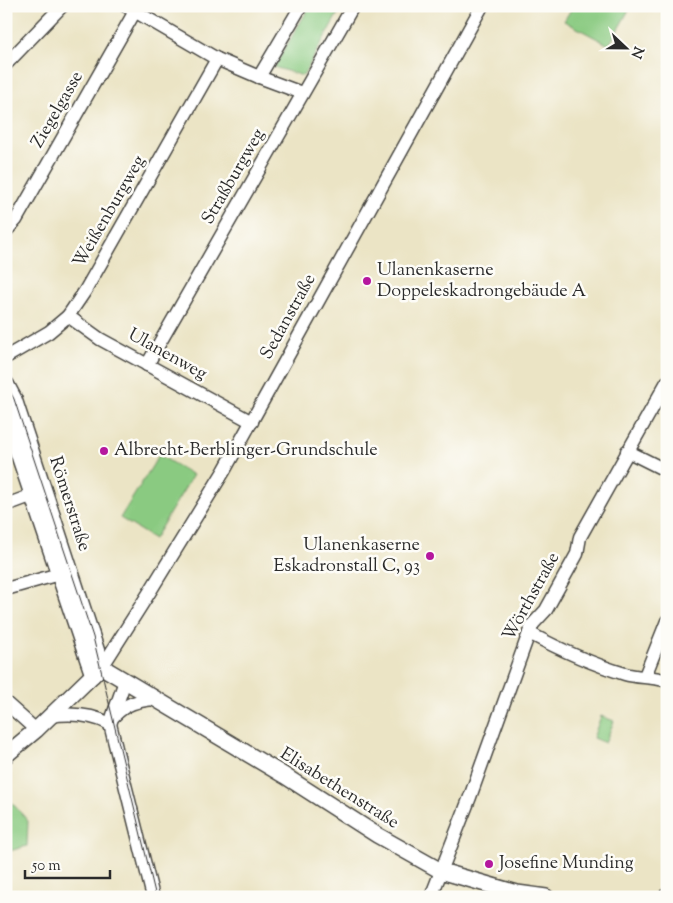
<svg xmlns="http://www.w3.org/2000/svg" width="673" height="903" font-family="'Sorts Mill Goudy',serif">
<style>
.green{fill:#8aca81;stroke:#5a7a56}
.lines{fill:none;stroke-linecap:round;stroke-linejoin:round}
.minor-casing{stroke:#484742;stroke-width:15}
.tertiary-casing{stroke:#484742;stroke-width:18}
.minor{stroke:#fff;stroke-width:12}
.tertiary{stroke:#fff;stroke-width:15}
.tram{stroke:#2b2b2b;stroke-width:1}
.poi-dot{fill:#b5179e;stroke:#fdfcf7;stroke-width:2}
.labels{text-anchor:middle;dominant-baseline:central;stroke-width:5;stroke-linejoin:round;paint-order:stroke}
.street-label{font-size:18px;fill:#2b2b2b;stroke:#fdfcf7}
.poi-label{font-size:18px;fill:#2b2b2b;stroke:#fdfcf7;text-anchor:start}
</style>
<rect width="100%" height="100%" fill="#fdfcf7"/>
<filter id="ink" filterUnits="userSpaceOnUse"><feTurbulence type="fractalNoise" baseFrequency=".02" numOctaves="2"/><feDisplacementMap in="SourceGraphic" scale="10" xChannelSelector="R" yChannelSelector="G"/><feConvolveMatrix kernelMatrix="1 2 1 2 8 2 1 2 1" color-interpolation-filters="sRGB"/></filter>
<filter id="wash" filterUnits="userSpaceOnUse"><feTurbulence type="fractalNoise" baseFrequency=".0096" numOctaves="4" result="noise"/><feDisplacementMap in="SourceGraphic" scale="20" xChannelSelector="R" yChannelSelector="G"/><feGaussianBlur stdDeviation="1.12" result="paint"/><feColorMatrix in="noise" values="0 0 0 0 0 0 0 0 0 0 0 0 0 0 0 0 0 1.4 0 .05"/><feComposite in="paint" operator="in"/></filter>
<g filter="url(#wash)">
<rect width="100%" height="100%" fill="#ebe4c5"/>
<g class="green">
<polygon points="310,6 342,6 303,76 274,67"/>
<polygon points="573,6 627,6 630,8 609,45 564,21"/>
<polygon points="159,455 193,475 154,539 120,518"/>
<polygon points="601,716 614,721 605,743 593,738"/>
<polygon points="6,796 28,821 27,846 6,852"/>
</g>
</g>
<g filter="url(#ink)">
<g class="lines">
<defs>
<g id="minor">
<polyline points="126,6 217,59 259,77 302,93"/>
<polyline points="6,64 62,6"/>
<polyline points="259,77 301,6"/>
<polyline points="6,231 16,220 138,6"/>
<polyline points="68,316 100,339 252,422"/>
<polyline points="6,357 49,332 68,316 85,291 217,59"/>
<polyline points="147,365 353,6"/>
<polyline points="627,451 667,471"/>
<polyline points="6,505 33,495"/>
<polyline points="6,589 59,574"/>
<path d="M529 633C559 649 592 664 625 674 638 678 653 676 667 681"/>
<polyline points="102,667 149,593 224,471 482,6"/>
<polyline points="645,676 667,621"/>
<polyline points="6,703 36,730"/>
<path d="M50 716C71 713 91 714 110 724"/>
<path d="M114 716C126 703 137 701 154 699"/>
<polyline points="110,724 153,897"/>
<polyline points="110,724 125,681"/>
<polyline points="431,897 470,797 529,633 533,624 546,610 577,554 580,537 667,382"/>
</g>
<g id="tertiary">
<polyline points="6,384 14,399 102,667 285,776 377,835 441,871 517,893 546,897"/>
<polyline points="6,417 93,675"/>
<polyline points="6,755 36,730 99,669"/>
<polyline points="666,897 667,896"/>
</g>
</defs>
<use href="#minor" class="minor-casing"/>
<use href="#tertiary" class="tertiary-casing"/>
<use href="#minor" class="minor"/>
<use href="#tertiary" class="tertiary"/>
<polyline class="tram" points="6,384 14,399 93,637 156,897"/>
</g>
</g>
<g class="poi-dot">
<circle cx="367" cy="281" r="5"/>
<circle cx="104" cy="451" r="5"/>
<circle cx="430" cy="556" r="5"/>
<circle cx="489" cy="864" r="5"/>
</g>
<g class="labels">
<g class="street-label">
<text transform="translate(58 110) rotate(-60)">Ziegelgasse</text>
<text transform="translate(234 177) rotate(-60)">Straßburgweg</text>
<text transform="translate(110 212) rotate(-60)">Weißenburgweg</text>
<text transform="translate(289 317) rotate(-61)">Sedanstraße</text>
<text transform="translate(167 355) rotate(29)">Ulanenweg</text>
<text transform="translate(69 504) rotate(72)">Römerstraße</text>
<text transform="translate(532 597) rotate(-61)">Wörthstraße</text>
<text transform="translate(339 789) rotate(32)">Elisabethenstraße</text>
</g>
<g class="poi-label">
<text x="377" y="271">Ulanenkaserne<tspan x="377" dy="21">Doppeleskadrongebäude A</tspan></text>
<text x="114" y="451">Albrecht-Berblinger-Grundschule</text>
<text x="420" y="546" text-anchor="end">Ulanenkaserne<tspan x="420" dy="21">Eskadronstall C, 93</tspan></text>
<text x="499" y="864">Josefine Munding</text>
</g>
</g>
<rect width="673" height="903" fill="none" stroke="#fdfcf7" stroke-width="25"/>
<g transform="translate(626 48) rotate(112)" stroke="#fdfcf7" stroke-width="4" paint-order="stroke">
<path d="M0-4L9 19L0 12L-9 19Z" fill="#2b2b2b"/>
<text y="-8" font-size="14" font-weight="bold" text-anchor="middle" fill="#2b2b2b">N</text>
</g>
<path d="M25 870v8h85v-8" fill="none" stroke="#2b2b2b" stroke-width="2.5"/>
<text x="32" y="870" font-size="15" fill="#2b2b2b" stroke="#fdfcf7" stroke-width="4" paint-order="stroke">50 m</text>
</svg>
